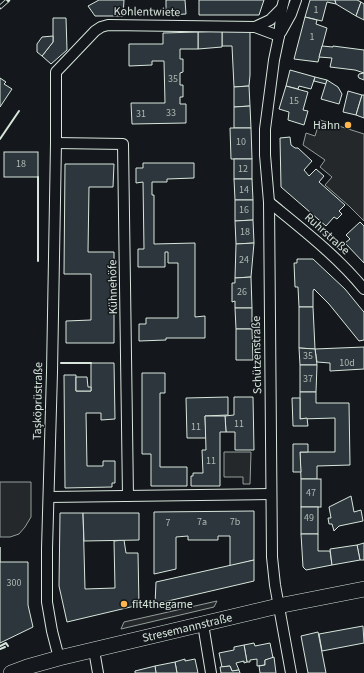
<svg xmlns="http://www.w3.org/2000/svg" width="364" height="673" font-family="'Source Sans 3',sans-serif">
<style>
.parking{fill:#24282b;stroke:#939e99}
.building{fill:#2c363c;stroke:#d8e6dc}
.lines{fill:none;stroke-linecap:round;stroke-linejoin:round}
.minor-casing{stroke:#d8e6dc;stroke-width:12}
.primary-casing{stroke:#d8e6dc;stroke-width:16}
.minor{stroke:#14181c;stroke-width:10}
.primary{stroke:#14181c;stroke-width:15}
.rail-casing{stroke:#d8e6dc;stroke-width:4.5}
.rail{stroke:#14181c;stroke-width:3;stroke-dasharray:9;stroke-linecap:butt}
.wall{stroke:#d8e6dc;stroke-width:2}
.poi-dot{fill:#ffb74d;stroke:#14181c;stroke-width:1.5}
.labels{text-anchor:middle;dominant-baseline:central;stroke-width:3;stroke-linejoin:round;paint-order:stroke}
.number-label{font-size:10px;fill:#adbab4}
.street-label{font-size:12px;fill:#d8e6dc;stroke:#14181c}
.poi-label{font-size:12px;fill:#d8e6dc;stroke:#14181c;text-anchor:end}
</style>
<rect width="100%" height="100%" fill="#14181c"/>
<g class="parking">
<polygon points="320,120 364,134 364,221 349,206 325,185 332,177 320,167 325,160 303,145 306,133 315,136"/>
<polygon points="224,452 251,452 250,484 243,484 243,477 224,477"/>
<polygon points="0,482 31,482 31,517 25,527 19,534 10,537 0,537"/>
<polygon points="217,601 214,607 121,629 124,622"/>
</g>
<g class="building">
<polygon points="99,0 124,0 123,16 95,16 88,6"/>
<polygon points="166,0 185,0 186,14 166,15"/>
<polygon points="199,0 264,0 259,15 199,15"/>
<polygon points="310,0 335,0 336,4 327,2 322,21 305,17"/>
<polygon points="335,0 357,0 361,2 356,16 336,4"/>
<polygon points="361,2 364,4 364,20 356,16"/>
<polygon points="305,17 317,20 316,24 327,28 318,62 294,59"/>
<polygon points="53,18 66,18 67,50 51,64 42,56 53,42"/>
<polygon points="250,30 250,75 249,86 234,87 232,46 222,46 222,31"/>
<polygon points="222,31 222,47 198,49 198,32"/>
<polygon points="198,32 198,49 180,49 180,59 183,59 183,72 180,73 180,85 183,85 183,97 180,97 180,104 186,104 186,123 132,124 131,103 165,103 164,61 152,61 152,65 129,66 129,44 163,44 163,33"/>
<polygon points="53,36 53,42 42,56 37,52 37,44 42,37"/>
<polygon points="322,46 333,47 333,46 364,50 364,80 359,78 358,76 359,74 364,73 355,70 330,67 332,58 319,57"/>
<polygon points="290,70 315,77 311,89 299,86 298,89 286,86"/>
<polygon points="315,77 327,80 326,84 314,81"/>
<polygon points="0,78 6,82 4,84 12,89 0,107"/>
<polygon points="327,80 338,87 342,94 339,104 321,99"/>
<polygon points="249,86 250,106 234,107 234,87"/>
<polygon points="286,86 308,92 303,110 308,111 304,125 288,120 289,112 279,109"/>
<polygon points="348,91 362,95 356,115 343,112"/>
<polygon points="362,95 364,95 364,118 356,115"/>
<polygon points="250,106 251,128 234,128 234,107"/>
<polygon points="230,128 251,128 252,159 231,159"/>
<polygon points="290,137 291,145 295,148 298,148 312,161 304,170 309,176 316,169 324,176 319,182 345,205 339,211 342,214 337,219 334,217 326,226 281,187 280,138"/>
<rect x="4" y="152" width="34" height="25"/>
<rect x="234" y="159" width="18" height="20"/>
<polygon points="143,163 194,163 194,178 167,179 167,182 152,182 152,195 154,195 154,244 195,243 195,317 205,316 205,338 166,338 166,340 139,341 139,324 146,324 146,318 178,318 178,263 168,263 168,252 165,252 165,267 138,267 138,249 144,249 143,182 136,183 136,168 143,168"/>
<polygon points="65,164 114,164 113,187 89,187 88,252 114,252 114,343 66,343 66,321 91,320 91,274 64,274"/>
<polygon points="234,179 252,179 253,200 235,200"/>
<polygon points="235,200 253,200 253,220 235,221"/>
<polygon points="253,220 254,243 236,244 235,221"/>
<polygon points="360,222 364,226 364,263 345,243 350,239 346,235"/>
<polygon points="254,243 251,277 235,278 236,244"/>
<polygon points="297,259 313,259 345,289 363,311 364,312 364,340 359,341 329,304 314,289 313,291 313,307 299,307 298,287 295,287 294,263 297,263"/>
<polygon points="251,277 252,308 235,308 235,301 232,302 232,283 235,283 235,278"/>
<polygon points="299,307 313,307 315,349 299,348"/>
<polygon points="235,308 252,308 252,329 236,329"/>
<polygon points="236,329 252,329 253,360 236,360"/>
<polygon points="364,347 364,369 330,371 330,363 317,362 315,349"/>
<polygon points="299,348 315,349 317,365 300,365"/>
<polygon points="91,363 114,363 115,419 101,420 101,413 86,413 87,466 103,466 103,461 115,461 115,483 112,483 112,487 65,488 64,375 76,375 76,391 91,391"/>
<polygon points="300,365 317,365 316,392 300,392"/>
<polygon points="142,373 165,373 165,393 160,393 160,467 187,467 187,486 151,486 151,454 142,454"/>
<polygon points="76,377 87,377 88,387 91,387 91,391 76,391"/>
<polygon points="300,392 316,392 316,403 349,403 350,465 317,466 317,479 301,479 300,452 335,452 335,418 300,419"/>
<polygon points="228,397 228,415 205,416 206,438 187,438 186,398"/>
<polygon points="234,397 253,397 254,450 235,450 235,432 226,432 225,416 234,415"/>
<polygon points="292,398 300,398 300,419 307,418 308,426 293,426"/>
<polygon points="205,416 225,416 226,432 220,432 220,486 191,486 191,476 193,476 193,473 203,473 202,450 206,450"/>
<polygon points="293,444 308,444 308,452 300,452 301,472 293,472"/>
<rect x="301" y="479" width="20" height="28"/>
<polygon points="351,496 354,512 361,510 363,521 339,526 334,531 332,524 329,524 328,518 331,518 329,507"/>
<rect x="301" y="507" width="17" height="27"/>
<polygon points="254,511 254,560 230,566 230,536 218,536 218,540 188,540 188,536 176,537 176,569 154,574 154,512"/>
<polygon points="60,513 83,513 85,589 115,588 114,541 124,540 126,553 138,553 139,605 67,622 59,586"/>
<polygon points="83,513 139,513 139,540 84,541"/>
<polygon points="301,534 318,534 318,551 330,551 332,565 306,570 303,567"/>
<polygon points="364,543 364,560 360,560 357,545"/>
<polygon points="357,545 360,560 332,565 330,549"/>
<polygon points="0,547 0,562 28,562 28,605 33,627 0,643"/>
<polygon points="254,560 254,581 155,604 156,582"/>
<polygon points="363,626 364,643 322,651 319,634"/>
<polygon points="318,632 326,673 308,673 301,636"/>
<polygon points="254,643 255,646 270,643 273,658 265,660 265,665 257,666 257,659 250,660 250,662 247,662 244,645"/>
<polygon points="244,645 247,662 244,663 244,661 236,663 239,670 232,671 230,666 222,667 219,653 234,650 234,647"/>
<polygon points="274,657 276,673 260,673 259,666 265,665 265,660"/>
<polygon points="185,659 185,661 195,659 198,673 177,673 175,662"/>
<polygon points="175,662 177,673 156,673 155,666"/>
<polygon points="155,666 156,673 135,673 135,671"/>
<polygon points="230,666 232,671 239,670 240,673 221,673 220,667"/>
</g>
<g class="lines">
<defs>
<g id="minor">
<polyline points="284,0 282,8 279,36 274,60 265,129 265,155 269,202 272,557 275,585 291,673"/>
<polyline points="255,27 270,20 282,8"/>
<polyline points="281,32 291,14 296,0"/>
<polyline points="56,143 123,144 128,496"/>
<path d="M269 202C302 229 337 256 364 289"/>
<polyline points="49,497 271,494"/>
<polyline points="203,624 211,673"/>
<polyline points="94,650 98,673"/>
<polyline points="59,658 52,631 47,602 47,549 52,372 56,143 56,72 95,31 101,27 108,25 255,27 279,36"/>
</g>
<g id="primary">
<path id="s1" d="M11 673 27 667 59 658 278 606 364 589"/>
</g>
</defs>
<use href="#minor" class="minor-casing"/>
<use href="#primary" class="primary-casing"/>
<use href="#minor" class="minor"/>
<use href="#primary" class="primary"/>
<defs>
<polyline id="rail" points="0,7 8,0"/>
</defs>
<use href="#rail" class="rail-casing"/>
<use href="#rail" class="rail"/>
<g class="wall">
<polyline points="0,139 19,111"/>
<polyline points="38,177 38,261"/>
<polyline points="61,363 91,363"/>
<polyline points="0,646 6,643 8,646"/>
<polyline points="0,649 5,647"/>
</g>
</g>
<g class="poi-dot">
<circle cx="348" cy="125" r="4"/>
<circle cx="124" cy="604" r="4"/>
</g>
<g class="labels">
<g class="number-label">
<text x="316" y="10">1</text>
<text x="312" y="37">1</text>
<text x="173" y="79">35</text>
<text x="294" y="101">15</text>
<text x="171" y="113">33</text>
<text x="141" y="114">31</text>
<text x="241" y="142">10</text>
<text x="21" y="164">18</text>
<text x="243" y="169">12</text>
<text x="244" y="190">14</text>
<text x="244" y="210">16</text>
<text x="245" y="232">18</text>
<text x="244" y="260">24</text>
<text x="242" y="292">26</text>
<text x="308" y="356">35</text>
<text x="347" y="363">10d</text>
<text x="308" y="379">37</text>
<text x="239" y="424">11</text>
<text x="196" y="427">11</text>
<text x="211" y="461">11</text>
<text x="311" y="493">47</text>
<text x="309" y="518">49</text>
<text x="202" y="522">7a</text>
<text x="235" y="522">7b</text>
<text x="168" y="523">7</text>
<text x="14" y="583">300</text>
</g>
<g class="street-label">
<text transform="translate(147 12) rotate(1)">Kohlentwiete</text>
<text transform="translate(327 234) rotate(42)">Ruhrstraße</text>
<text transform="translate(113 287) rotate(-91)">Kühnehöfe</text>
<text transform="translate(257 355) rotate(-91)">Schützenstraße</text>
<text transform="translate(38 401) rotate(-89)">Taşköprüstraße</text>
<text stroke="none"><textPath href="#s1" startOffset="182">Stresemannstraße</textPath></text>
</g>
<g class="poi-label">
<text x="340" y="125">Hahn</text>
<text x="132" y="604" text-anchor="start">fit4thegame</text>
</g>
</g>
</svg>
